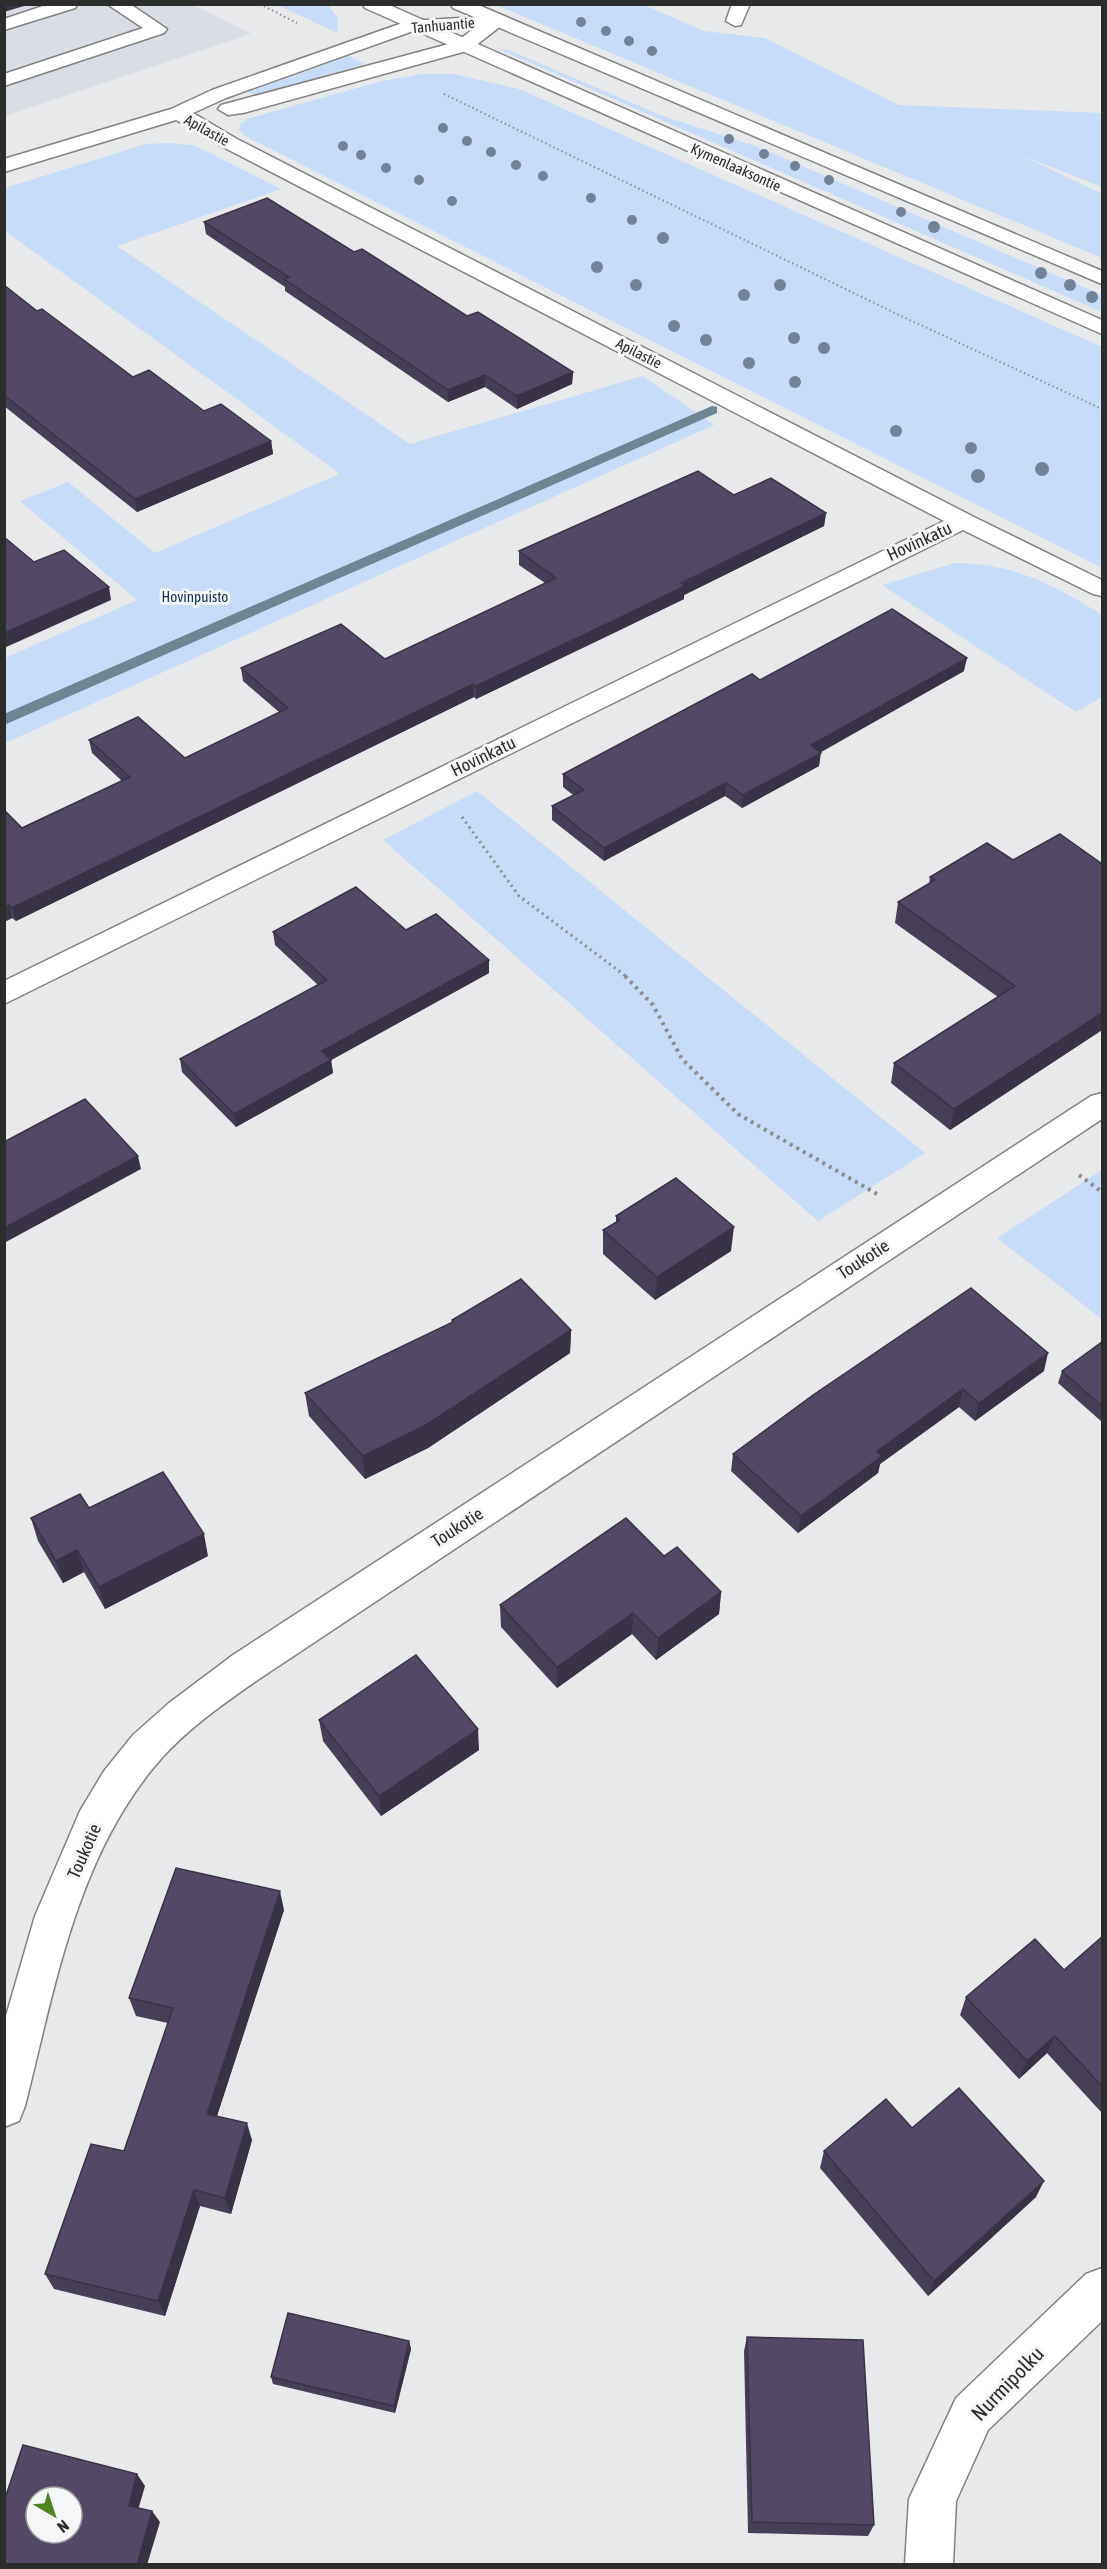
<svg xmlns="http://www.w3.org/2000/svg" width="1107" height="2569" font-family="'Asap Condensed',sans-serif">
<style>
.built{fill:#d9dee6}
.green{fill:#c6dcf9}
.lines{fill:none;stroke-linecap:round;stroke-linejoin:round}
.stream{fill:#6e8694;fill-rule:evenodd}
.minor-casing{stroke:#828283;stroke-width:3}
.major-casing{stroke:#828283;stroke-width:3}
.path-far2{stroke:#8c8d8e;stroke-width:2;stroke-dasharray:1.5 3;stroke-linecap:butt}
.path-far1{stroke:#8c8d8e;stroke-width:3;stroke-dasharray:2 4;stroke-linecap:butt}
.path{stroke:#8c8d8e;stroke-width:4;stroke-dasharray:3 4.5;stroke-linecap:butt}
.minor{fill:#fff;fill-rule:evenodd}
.major{fill:#fff;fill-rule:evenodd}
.tree{fill:#728399}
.wall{fill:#473f58}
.shaded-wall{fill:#3a3347}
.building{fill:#534966;stroke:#3a3347;stroke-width:1.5;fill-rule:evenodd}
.labels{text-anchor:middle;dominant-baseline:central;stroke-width:6;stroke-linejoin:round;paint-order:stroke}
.far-street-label{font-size:15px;fill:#2b2c2c;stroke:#f5f6f7}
.far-park-label{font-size:15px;fill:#113056;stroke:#f5f6f7}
.street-label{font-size:18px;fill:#2b2c2c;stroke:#f5f6f7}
.near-street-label{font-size:21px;fill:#2b2c2c;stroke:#f5f6f7}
</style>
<rect width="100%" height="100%" fill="#e8e9ea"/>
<polygon class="built" points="4,5 194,5 251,34 5,116"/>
<g class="green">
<polygon points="278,5 328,5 338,19 337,33"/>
<polygon points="496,5 644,5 704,31 765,38 899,105 1102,113 1102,187 1021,155 1102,194 1102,258"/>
<polygon points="506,49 660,115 758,147 1102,295 1102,312 501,50"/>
<polygon points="349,56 365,64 254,95 248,92"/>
<polygon points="421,74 454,74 519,89 1102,347 1102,568 245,136 239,130 240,124 247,119 378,82"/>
<polygon points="171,143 196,146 281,189 117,246 410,444 643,376 714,425 5,743 5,658 137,600 20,501 68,482 155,553 340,474 5,231 5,188 146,144"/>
<path d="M955 563C1012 563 1055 585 1102 615V697L1076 712 882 585Z"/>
<polygon points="477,791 925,1153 818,1221 383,840"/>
<polygon points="1102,1170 1102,1319 997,1238"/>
</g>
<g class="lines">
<polygon class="stream" points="712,406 717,407 717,413 4,725 4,714"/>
<defs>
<g id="minor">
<polygon points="49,4 78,4 75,8 4,30 4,19"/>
<polygon points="107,4 130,4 167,29 164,33 4,86 4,74 143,28"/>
<polygon points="732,4 750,4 741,25 735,26 726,21"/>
<polygon points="496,16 505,21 502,25 470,50 243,113 228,115 218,109 221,105 456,42 476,27 416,30 226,98 193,113 237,139 972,516 1102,580 1102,596 1093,594 963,530 4,1004 4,981 944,521 223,147 176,120 4,172 4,159 171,109 212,90 408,21"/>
<path d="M1102 1093V1119L259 1679C225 1703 188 1728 160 1760 77 1855 55 1987 25 2106L19 2121 4 2127V2023L35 1916 80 1811 104 1771 133 1735 169 1703 233 1655 1091 1096Z"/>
<polygon points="1102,2268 1102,2321 988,2430 956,2501 953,2564 905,2564 909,2499 956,2398 1086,2274"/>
</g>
<g id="major">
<polygon points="362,4 387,4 1102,320 1102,334 365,8"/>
<polygon points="450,4 476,4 1102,271 1102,284 453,8"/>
</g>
</defs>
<use href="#minor" class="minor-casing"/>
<use href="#major" class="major-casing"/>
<g class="path-far2">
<polyline points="260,4 297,23"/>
<polyline points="444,94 899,315 1102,409"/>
</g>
<polyline class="path-far1" points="462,817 519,896 627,977"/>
<g class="path">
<polyline points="625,976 653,1005 682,1059 738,1114 877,1194"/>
<polyline points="1079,1175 1102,1192"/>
</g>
<use href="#minor" class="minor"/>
<use href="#major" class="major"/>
</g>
<g class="tree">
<circle cx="581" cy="22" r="5"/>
<circle cx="606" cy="31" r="5"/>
<circle cx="629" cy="41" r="5"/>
<circle cx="652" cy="51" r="5"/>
<circle cx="443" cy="128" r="5"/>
<circle cx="729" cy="139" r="5"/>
<circle cx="467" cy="141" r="5"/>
<circle cx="343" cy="146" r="5"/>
<circle cx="491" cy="152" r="5"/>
<circle cx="764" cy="154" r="5"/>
<circle cx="361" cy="155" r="5"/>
<circle cx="516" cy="165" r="5"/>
<circle cx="795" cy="166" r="5"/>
<circle cx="386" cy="168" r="5"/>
<circle cx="543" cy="176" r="5"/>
<circle cx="419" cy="180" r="5"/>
<circle cx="829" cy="180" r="5"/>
<circle cx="591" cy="198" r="5"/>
<circle cx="452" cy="201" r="5"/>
<circle cx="901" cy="212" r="5"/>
<circle cx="632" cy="220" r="5"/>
<circle cx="934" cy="227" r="6"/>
<circle cx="663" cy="238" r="6"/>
<circle cx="597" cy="267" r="6"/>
<circle cx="1041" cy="273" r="6"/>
<circle cx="636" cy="285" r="6"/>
<circle cx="780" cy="285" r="6"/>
<circle cx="1070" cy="285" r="6"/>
<circle cx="744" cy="295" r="6"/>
<circle cx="1092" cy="297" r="6"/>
<circle cx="674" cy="326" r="6"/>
<circle cx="794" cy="338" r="6"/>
<circle cx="706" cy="340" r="6"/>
<circle cx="824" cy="348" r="6"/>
<circle cx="749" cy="363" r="6"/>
<circle cx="795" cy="382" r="6"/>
<circle cx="896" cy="431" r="6"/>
<circle cx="971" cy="448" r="6"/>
<circle cx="1042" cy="469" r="7"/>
<circle cx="978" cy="476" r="7"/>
</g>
<g class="wall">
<polygon points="204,222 354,252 467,316 573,372 572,384 517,409 485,387 448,402 285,291 285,287 206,234"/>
<polygon points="4,285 37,311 133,377 204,411 271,441 273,454 137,512 4,406"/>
<polygon points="734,495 826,513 824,526 684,595 684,599 614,633 476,699 474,697 16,921 12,918 4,922 4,813 22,828 122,781 92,753 89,740 185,758 279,712 243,681 241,668 385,659 545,583 519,565 519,551"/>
<polygon points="964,671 820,752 819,766 742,808 725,796 604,861 552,820 552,806 573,795 563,787 563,774 760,680"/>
<polygon points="1013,860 1102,864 1102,1030 950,1130 891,1083 894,1063 998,997 895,923 898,902 929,884 930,877"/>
<polygon points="406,930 489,973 331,1060 333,1073 236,1127 182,1072 180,1059 318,985 275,945 273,932"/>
<polygon points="616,1216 731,1251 655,1300 603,1254 603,1230 616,1222"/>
<polygon points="452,1320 571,1330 570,1353 428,1448 365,1479 309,1416 305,1393 452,1323"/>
<polygon points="1102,1342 1102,1422 1058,1383 1062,1371"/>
<polygon points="1044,1371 975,1421 959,1407 880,1464 878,1473 798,1533 731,1471 733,1454 813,1395"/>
<polygon points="89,1508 208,1556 105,1609 84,1572 63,1583 38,1541 31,1518"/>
<polygon points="664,1556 721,1592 719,1614 656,1660 632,1634 557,1688 501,1627 500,1605"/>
<polygon points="319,1720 479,1750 381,1816 323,1741"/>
<polygon points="284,1910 217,2116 252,2140 231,2214 200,2206 165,2316 54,2289 45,2274 124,2151 168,2023 136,2016 129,1998"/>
<polygon points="1102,1937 1102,2113 1047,2053 1019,2079 960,2015 966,1997 1064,1970"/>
<polygon points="912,2128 1036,2197 928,2296 820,2168 824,2151"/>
<polygon points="747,2337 874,2525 868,2536 748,2533 744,2351"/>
<polygon points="409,2341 411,2349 395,2413 273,2384 271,2377"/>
</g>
<g class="shaded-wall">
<polygon points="4,4 24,4 24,6 4,12"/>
<polygon points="573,372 572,384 517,409 517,396"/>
<polygon points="485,375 485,387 448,402 448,390"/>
<polygon points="271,441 273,454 137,512 135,499"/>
<polygon points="826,513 824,526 684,595 684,599 476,699 476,686"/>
<polygon points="109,587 111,600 4,648 4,633"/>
<polygon points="967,658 964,671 809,759 811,745"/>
<polygon points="473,684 474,697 16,921 12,908"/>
<polygon points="821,753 819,766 742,808 743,795"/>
<polygon points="726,783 725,796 604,861 604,848"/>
<polygon points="9,905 12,918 4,922 4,907"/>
<polygon points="489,960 489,973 324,1064 322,1051"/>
<polygon points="1102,1013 1102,1030 950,1130 954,1109"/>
<polygon points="331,1060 333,1073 236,1127 234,1114"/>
<polygon points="138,1156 141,1169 4,1243 4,1228"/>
<polygon points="734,1227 731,1251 655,1300 657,1277"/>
<polygon points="571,1330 570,1353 428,1448 365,1479 363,1456"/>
<polygon points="1048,1353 1044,1371 975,1421 979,1403"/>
<polygon points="963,1389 959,1407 880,1464 878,1473 798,1533 801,1516 877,1451"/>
<polygon points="204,1534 208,1556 105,1609 99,1587"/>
<polygon points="77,1550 84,1572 63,1583 56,1561"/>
<polygon points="721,1592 719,1614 656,1660 658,1638"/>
<polygon points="633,1613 632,1634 557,1688 557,1667"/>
<polygon points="478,1729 479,1750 381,1816 379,1796"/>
<polygon points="280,1891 284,1910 212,2131 207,2114"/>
<polygon points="1055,2036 1047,2053 1019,2079 1027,2061"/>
<polygon points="247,2123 252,2140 231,2214 225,2198"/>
<polygon points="1044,2181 1036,2197 928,2296 934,2281"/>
<polygon points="194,2190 200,2206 165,2316 158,2301"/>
<polygon points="409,2341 411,2349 395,2413 394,2406"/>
<polygon points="137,2474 145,2486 136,2517 129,2506"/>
<polygon points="152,2511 160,2522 147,2565 137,2565"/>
</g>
<g class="building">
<polygon points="267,198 354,252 362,249 467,316 478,312 573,372 517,396 485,375 448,390 284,279 289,277 204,222"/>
<polygon points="4,285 37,311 42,309 133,377 149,370 204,411 221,404 271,441 135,499 4,395"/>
<polygon points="698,471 734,495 771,478 826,513 681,583 685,586 615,620 476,686 473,684 12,908 9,905 4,907 4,813 6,812 22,828 130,777 89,740 138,717 185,758 288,708 241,668 341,624 385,659 556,578 519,551"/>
<polygon points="4,537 34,562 64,550 109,587 4,633"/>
<polygon points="892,609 967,658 811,745 821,753 743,795 726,783 604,848 552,806 584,790 563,774 752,674 760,680"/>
<polygon points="1060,834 1102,864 1102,1013 954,1109 894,1063 1015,986 898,902 935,880 930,877 987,843 1013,860"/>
<polygon points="356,887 406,930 436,914 489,960 322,1051 331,1060 234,1114 180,1059 327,980 273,932"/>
<polygon points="85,1099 138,1156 4,1228 4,1142"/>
<polygon points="676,1178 734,1227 657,1277 603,1230 620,1220 616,1216"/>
<polygon points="521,1279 571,1330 426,1425 363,1456 305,1393 453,1322 452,1320"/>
<polygon points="971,1288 1048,1353 979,1403 963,1389 877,1451 882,1456 801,1516 733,1454 813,1395"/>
<polygon points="1102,1342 1102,1406 1062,1371"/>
<polygon points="163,1472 204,1534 99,1587 77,1550 56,1561 31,1518 80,1494 89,1508"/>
<polygon points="626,1518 664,1556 677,1547 721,1592 658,1638 633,1613 557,1667 500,1605"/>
<polygon points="416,1655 478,1729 379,1796 319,1720"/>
<polygon points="176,1868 280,1891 207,2114 247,2123 225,2198 194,2190 158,2301 45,2274 91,2144 124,2151 173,2008 129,1998"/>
<polygon points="1102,1937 1102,2086 1055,2036 1027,2061 966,1997 1035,1939 1064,1970"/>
<polygon points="959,2088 1044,2181 934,2281 824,2151 886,2099 912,2128"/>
<polygon points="288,2313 409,2341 394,2406 271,2377"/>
<polygon points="747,2337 863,2340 874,2525 752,2522"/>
<path d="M23 2445 137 2474 129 2506 152 2511 137 2565H4V2501ZM36 2497H72V2533H36Z"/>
</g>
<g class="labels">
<g class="far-street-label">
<text transform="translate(443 25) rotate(-5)">Tanhuantie</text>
<text transform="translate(207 130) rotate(29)">Apilastie</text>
<text transform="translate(736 167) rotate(24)">Kymenlaaksontie</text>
<text transform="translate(639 353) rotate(27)">Apilastie</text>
</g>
<g class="far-park-label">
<text x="195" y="596">Hovinpuisto</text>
</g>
<g class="street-label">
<text transform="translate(919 541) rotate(-25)">Hovinkatu</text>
<text transform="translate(483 756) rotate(-26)">Hovinkatu</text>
<text transform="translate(863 1259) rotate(-33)">Toukotie</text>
<text transform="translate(457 1527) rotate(-33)">Toukotie</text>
<text transform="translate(84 1851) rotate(-66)">Toukotie</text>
</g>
<g class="near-street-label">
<text transform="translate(1007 2383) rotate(-46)">Nurmipolku</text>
</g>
</g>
<rect width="1107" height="2569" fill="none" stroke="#2b2c2c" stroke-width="12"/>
<g transform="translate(54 2515) rotate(141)"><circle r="28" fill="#f5f6f7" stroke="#a4a5a6" stroke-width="1.5"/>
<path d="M0-4.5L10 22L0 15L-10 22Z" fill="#4e851f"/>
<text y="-9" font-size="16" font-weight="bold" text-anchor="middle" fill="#2b2c2c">N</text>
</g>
</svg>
